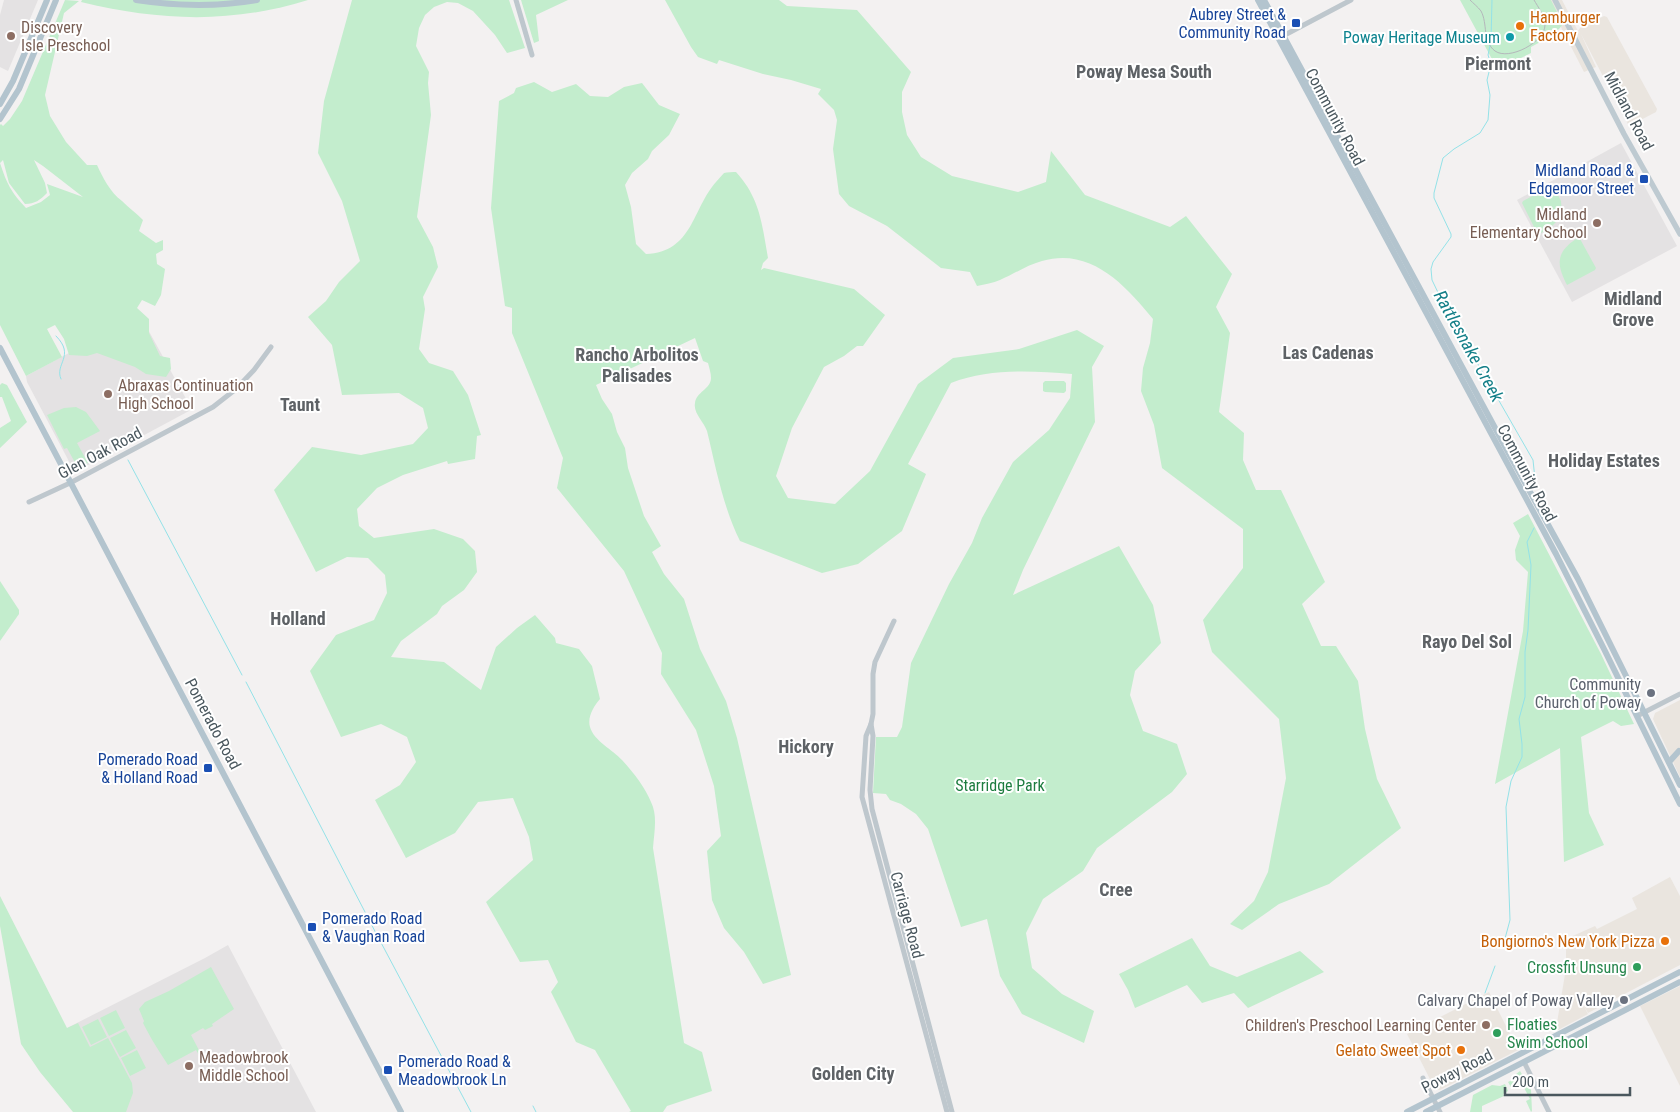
<svg xmlns="http://www.w3.org/2000/svg" width="1680" height="1112" font-family="'Roboto Condensed',sans-serif">
<style>
.commercial{fill:#eae5df}
.education{fill:#e4e2e3}
.green{fill:#c3edcd;fill-rule:evenodd}
.lines{fill:none;stroke-linecap:round;stroke-linejoin:round}
.stream{stroke:#93e2e8;stroke-width:1}
.tertiary{stroke:#bec7cd;stroke-width:5}
.secondary{stroke:#becad1;stroke-width:5.5}
.primary{stroke:#b3c4ce;stroke-width:6}
.rail{stroke:#b4b7bb;stroke-width:1}
.transit-dot{fill:#1a4fb4;stroke:#fff;stroke-width:2}
.food-dot{fill:#e8710a;stroke:#fff;stroke-width:2}
.education-dot{fill:#8d6e63;stroke:#fff;stroke-width:2}
.culture-dot{fill:#0f9aa8;stroke:#fff;stroke-width:2}
.worship-dot{fill:#6b7280;stroke:#fff;stroke-width:2}
.leisure-dot{fill:#2e9e5b;stroke:#fff;stroke-width:2}
.labels{text-anchor:middle;dominant-baseline:central;stroke-width:4;stroke-linejoin:round;paint-order:stroke}
.transit-label{font-size:16px;fill:#164399;stroke:#fff;text-anchor:end}
.food-label{font-size:16px;fill:#c56008;stroke:#fff;text-anchor:end}
.education-label{font-size:16px;fill:#785e54;stroke:#fff;text-anchor:start}
.culture-label{font-size:16px;fill:#0d838f;stroke:#fff;text-anchor:end}
.street-label{font-size:16px;fill:#4a575e;stroke:#fff}
.worship-label{font-size:16px;fill:#5b616d;stroke:#fff;text-anchor:end}
.park-label{font-size:16px;fill:#1d7c3f;stroke:#fff}
.leisure-label{font-size:16px;fill:#27864d;stroke:#fff;text-anchor:end}
.neighbourhood-label{font-size:18px;font-weight:bold;fill:#5e6266;stroke:#fff}
.water-label{font-size:18px;font-style:italic;fill:#147f88;stroke:#fff}
</style>
<rect width="100%" height="100%" fill="#f3f1f1"/>
<g class="commercial">
<polygon points="1547,0 1562,0 1578,31 1580,28 1604,16 1607,17 1657,109 1656,112 1631,125 1628,124 1581,34 1596,67 1584,72"/>
<polygon points="1680,700 1680,777 1653,719 1655,713"/>
<polygon points="1670,877 1680,896 1680,965 1588,1013 1579,997 1588,1014 1558,1030 1556,1029 1566,968 1566,939 1595,926 1597,929 1637,909 1632,898"/>
<polygon points="1680,986 1680,1086 1640,1006"/>
<polygon points="1489,992 1518,1050 1440,1090 1435,1089 1407,1034"/>
</g>
<g class="education">
<polygon points="4,0 38,0 8,71 0,67 0,15"/>
<polygon points="1621,143 1677,246 1572,302 1517,200"/>
<polygon points="140,315 190,406 189,411 79,470 73,469 27,382 26,376"/>
<polygon points="228,945 316,1112 113,1112 67,1028 205,958"/>
</g>
<g class="green">
<path d="M65 0 79 1 64 13 45 95 50 116 66 142 87 165H97C103 178 110 192 122 201 129 208 136 213 143 220L139 231 156 243 163 240V250L156 254 157 264 165 269 161 295 155 306 142 300 137 308 149 319V333L160 356 170 358 171 369 166 377 146 374 135 367 97 353 87 356 69 355 64 339 55 325 47 329 62 357 26 376 0 325V125L1 124 3 126 10 119 22 101ZM3 160 9 183 25 204C35 204 40 200 47 193L45 183 34 160 43 166 83 197 47 184 50 195 41 202 26 208C11 192 7 184 0 163Z"/>
<path d="M82 0H308C231 24 160 21 81 2Z"/>
<path d="M352 0H509L525 48 507 53 495 35 473 11 458 3 447 2 434 7 425 15 419 28 416 46 429 72 428 83 431 115 417 217 433 247 438 267 423 297 425 309 419 349 429 363 453 371 468 395 481 435 477 436 475 459 448 464 447 461 403 475 377 488 357 509 359 526 374 538 434 529 463 539 475 551 477 572 464 590 442 606 437 614 401 641 391 657 444 662 481 690 496 647 517 628 535 615 555 638 556 643 579 649 592 666 600 699C594 706 587 717 590 727 594 741 613 750 622 760 633 772 645 787 651 802 658 816 654 833 653 848L684 1043 702 1052 712 1091 667 1106 663 1112H629L631 1111 595 1050 576 1042 551 992 558 982 548 960 520 962 486 902 533 860 529 837 513 798 478 802 455 833 406 858 375 800 400 785 416 762 407 737 381 724 341 737 310 671 336 635 374 620 387 593 385 575 368 558 347 557 316 572 274 490 312 447 361 455 413 444 428 428 423 408 399 393 342 395 332 345 308 317 326 301 339 282 360 261 342 201 318 153 324 101Z"/>
<polygon points="521,0 568,0 536,15 539,41 534,43"/>
<path d="M665 0H779L787 6 857 10 911 72 902 92V112L907 135 921 157 952 176 1018 192 1046 182 1051 151 1085 195 1170 227 1186 216 1232 274 1216 307 1230 333 1219 412 1244 433 1243 460 1256 490H1281L1325 582 1302 604 1321 646H1336L1358 681 1365 729 1377 779 1401 828 1329 884 1279 904 1242 930 1230 924 1254 901 1268 872 1286 778 1279 719 1212 652 1203 620 1243 568V529L1162 468 1154 425 1141 391 1143 368 1150 343 1153 319C1125 285 1091 247 1042 261 1027 265 1014 274 1000 280 993 283 985 284 977 286L970 272 941 268 887 226 849 206 839 194 833 149 837 120 834 110 818 94 821 89 791 80 763 74 719 60 717 64 698 57 691 47Z"/>
<polygon points="1460,0 1551,0 1563,24 1559,29 1548,35 1543,34 1541,37 1544,40 1531,47 1531,53 1507,65 1502,65 1501,68 1493,61"/>
<path d="M534 82 552 92 576 84 590 96 608 97 624 87 642 83 659 105 680 114 669 135 652 151 648 159 632 173 625 185 631 207 636 244 646 254C693 252 692 209 716 182 718 180 722 175 724 173 727 172 733 172 736 172 760 198 762 224 768 258L763 263 761 270 764 268 854 289 885 315 863 346H857L844 356 824 367 792 428 776 476 788 498 835 504 870 471 918 384 953 358 1019 349 1077 330 1104 346 1092 367 1095 422 1023 570 1013 595 1119 546 1153 605 1161 643 1135 671 1130 695 1143 731 1177 744 1187 774 1172 792 1097 848 1083 871 1043 899 1026 933 1032 968 1062 994 1094 1011 1084 1043 1022 1014 1000 976 987 919 961 927 928 829 916 814 901 804 890 800 886 794 873 793 876 737H897L902 727 911 663 949 584 972 543 982 518 1013 462 1049 430 1070 398 1072 374C1032 371 990 368 951 383L908 464 926 474 902 531 858 564 822 573 740 541C723 507 716 468 707 431 704 422 693 413 695 403 696 392 711 389 711 378 711 373 709 367 708 363L703 361 695 338 596 385 602 399 612 414 617 432 625 448 628 468 644 516 661 546 652 552 664 574 684 599 700 649 726 701 737 738 791 975 763 984 744 952 724 928 712 900 707 851 721 836 714 786 696 730 661 674 662 653 624 571 557 488 563 458 512 333V308L505 306 491 208 499 101 514 93 516 88Z"/>
<polygon points="1553,185 1561,201 1562,216 1552,226 1538,235 1522,203 1523,201"/>
<path d="M1579 237 1596 268 1595 270 1567 285C1555 262 1557 251 1579 237Z"/>
<polygon points="1045,381 1064,381 1066,383 1066,391 1064,393 1045,392 1043,391 1043,383"/>
<polygon points="2,383 7,385 27,422 0,448 0,428 11,421 2,397 0,397 0,385"/>
<polygon points="76,407 86,412 100,431 77,443 88,463 78,468 67,448 64,449 47,415 64,408"/>
<polygon points="1528,514 1601,654 1634,724 1621,726 1613,721 1581,737 1589,813 1604,845 1564,862 1560,748 1495,784 1523,631 1528,572 1516,560 1515,550 1520,536 1513,523"/>
<polygon points="0,581 19,610 19,614 0,641"/>
<polygon points="0,896 67,1028 78,1023 90,1047 108,1038 132,1083 133,1093 126,1112 73,1112 40,1072 21,1044 0,926"/>
<polygon points="1192,938 1210,966 1237,977 1300,951 1324,972 1248,1008 1234,993 1202,1003 1187,985 1135,1008 1128,990 1119,974"/>
<path d="M211 967 234 1009 212 1024 213 1026 205 1030 203 1028 191 1035 201 1054 199 1055 196 1050 168 1065C159 1051 151 1039 143 1023L144 1021 139 1009 145 1002 169 991Z"/>
<polygon points="116,1010 125,1028 109,1036 100,1018"/>
<polygon points="98,1019 107,1037 91,1045 82,1027"/>
<polygon points="126,1030 136,1048 120,1057 110,1038"/>
<polygon points="137,1050 146,1068 130,1076 121,1058"/>
<polygon points="1520,1071 1531,1090 1532,1111 1531,1112 1526,1101 1530,1099 1523,1086 1519,1088 1517,1086 1512,1089 1508,1082 1512,1080 1511,1078"/>
<polygon points="1505,1084 1508,1091 1503,1094 1504,1096 1482,1106 1482,1112 1470,1112 1473,1095 1492,1085 1500,1086"/>
</g>
<g class="lines">
<g class="stream">
<polyline points="1492,0 1491,41 1488,55 1491,64 1487,80 1490,95 1488,120 1480,133 1454,149 1443,158 1434,193 1434,198 1451,234 1451,237 1433,262 1431,269 1432,280 1444,305 1533,460 1535,479"/>
<path d="M56 336C76 356 54 364 61 379"/>
<polyline points="128,460 242,675"/>
<polyline points="246,682 365,912"/>
<polyline points="369,920 471,1112"/>
<polyline points="1503,946 1510,920 1506,807 1511,781 1522,757 1522,744 1519,719 1525,697 1525,652 1528,630 1531,565 1527,542 1534,528"/>
<polyline points="1485,993 1495,966"/>
<polyline points="533,1106 536,1112"/>
</g>
<g class="tertiary">
<polyline points="516,0 532,55"/>
<polyline points="1281,37 1351,0"/>
<polyline points="29,502 70,483 213,407 236,389 254,370 271,347"/>
<polyline points="894,621 875,662 873,674 873,714 871,724 866,736 862,797 947,1112"/>
<polyline points="1637,716 1680,694"/>
<polyline points="871,724 873,736 870,790 872,809 952,1112"/>
<polyline points="1524,1062 1549,1112"/>
<polyline points="1423,1078 1440,1112"/>
</g>
<polyline class="secondary" points="1555,0 1624,134 1680,234"/>
<g class="primary">
<path d="M136 0C176 6 217 7 257 0"/>
<polyline points="1258,0 1556,554 1604,649 1680,804"/>
<polyline points="1264,0 1508,452 1578,579 1680,785"/>
<polyline points="0,104 13,81 47,0"/>
<polyline points="0,119 19,89 56,0"/>
<polyline points="0,348 401,1112"/>
<polyline points="1669,762 1679,751"/>
<polyline points="1407,1112 1680,972"/>
<polyline points="1426,1112 1680,982"/>
</g>
<path class="rail" d="M1470 0C1473 3 1478 7 1481 11 1488 24 1482 41 1495 51 1509 61 1545 42 1545 25 1545 16 1538 7 1534 0"/>
</g>
<g class="transit-dot">
<rect x="1291" y="18" width="10" height="10" rx="2.5"/>
<rect x="1639" y="174" width="10" height="10" rx="2.5"/>
<rect x="203" y="763" width="10" height="10" rx="2.5"/>
<rect x="307" y="922" width="10" height="10" rx="2.5"/>
<rect x="383" y="1065" width="10" height="10" rx="2.5"/>
</g>
<g class="food-dot">
<circle cx="1520" cy="26" r="5"/>
<circle cx="1665" cy="941" r="5"/>
<circle cx="1461" cy="1050" r="5"/>
</g>
<g class="education-dot">
<circle cx="11" cy="36" r="5"/>
<circle cx="1597" cy="223" r="5"/>
<circle cx="108" cy="394" r="5"/>
<circle cx="1486" cy="1025" r="5"/>
<circle cx="189" cy="1066" r="5"/>
</g>
<circle class="culture-dot" cx="1510" cy="37" r="5"/>
<g class="worship-dot">
<circle cx="1651" cy="693" r="5"/>
<circle cx="1624" cy="1000" r="5"/>
</g>
<g class="leisure-dot">
<circle cx="1637" cy="967" r="5"/>
<circle cx="1497" cy="1033" r="5"/>
</g>
<g class="labels">
<g class="transit-label">
<text x="1286" y="14">Aubrey Street &amp;<tspan x="1286" dy="18">Community Road</tspan></text>
<text x="1634" y="170">Midland Road &amp;<tspan x="1634" dy="18">Edgemoor Street</tspan></text>
<text x="198" y="759">Pomerado Road<tspan x="198" dy="18">&amp; Holland Road</tspan></text>
<text x="322" y="918" text-anchor="start">Pomerado Road<tspan x="322" dy="18">&amp; Vaughan Road</tspan></text>
<text x="398" y="1061" text-anchor="start">Pomerado Road &amp;<tspan x="398" dy="18">Meadowbrook Ln</tspan></text>
</g>
<g class="food-label">
<text x="1530" y="17" text-anchor="start">Hamburger<tspan x="1530" dy="18">Factory</tspan></text>
<text x="1655" y="941">Bongiorno's New York Pizza</text>
<text x="1451" y="1050">Gelato Sweet Spot</text>
</g>
<g class="education-label">
<text x="21" y="27">Discovery<tspan x="21" dy="18">Isle Preschool</tspan></text>
<text x="1587" y="214" text-anchor="end">Midland<tspan x="1587" dy="18">Elementary School</tspan></text>
<text x="118" y="385">Abraxas Continuation<tspan x="118" dy="18">High School</tspan></text>
<text x="1476" y="1025" text-anchor="end">Children's Preschool Learning Center</text>
<text x="199" y="1057">Meadowbrook<tspan x="199" dy="18">Middle School</tspan></text>
</g>
<g class="culture-label">
<text x="1500" y="37">Poway Heritage Museum</text>
</g>
<g class="street-label">
<text transform="translate(1629 111) rotate(62)">Midland Road</text>
<text transform="translate(1335 117) rotate(62)">Community Road</text>
<text transform="translate(100 453) rotate(-28)">Glen Oak Road</text>
<text transform="translate(1527 473) rotate(62)">Community Road</text>
<text transform="translate(213 724) rotate(62)">Pomerado Road</text>
<text transform="translate(907 915) rotate(75)">Carriage Road</text>
<text transform="translate(1457 1071) rotate(-27)">Poway Road</text>
</g>
<g class="worship-label">
<text x="1641" y="684">Community<tspan x="1641" dy="18">Church of Poway</tspan></text>
<text x="1614" y="1000">Calvary Chapel of Poway Valley</text>
</g>
<g class="park-label">
<text x="1000" y="785">Starridge Park</text>
</g>
<g class="leisure-label">
<text x="1627" y="967">Crossfit Unsung</text>
<text x="1507" y="1024" text-anchor="start">Floaties<tspan x="1507" dy="18">Swim School</tspan></text>
</g>
<g class="neighbourhood-label">
<text x="1498" y="63">Piermont</text>
<text x="1144" y="71">Poway Mesa South</text>
<text x="1633" y="298">Midland<tspan x="1633" dy="21">Grove</tspan></text>
<text x="1328" y="352">Las Cadenas</text>
<text x="637" y="354">Rancho Arbolitos<tspan x="637" dy="21">Palisades</tspan></text>
<text x="300" y="404">Taunt</text>
<text x="1604" y="460">Holiday Estates</text>
<text x="298" y="618">Holland</text>
<text x="1467" y="641">Rayo Del Sol</text>
<text x="806" y="746">Hickory</text>
<text x="1116" y="889">Cree</text>
<text x="853" y="1073">Golden City</text>
</g>
<g class="water-label">
<text transform="translate(1469 346) rotate(61)">Rattlesnake Creek</text>
</g>
</g>
<path d="M1505 1087v8h125v-8" fill="none" stroke="#4a575e" stroke-width="2.5"/>
<text x="1512" y="1087" font-size="15" fill="#4a575e" stroke="#ffffff" stroke-width="4" paint-order="stroke">200 m</text>
</svg>
